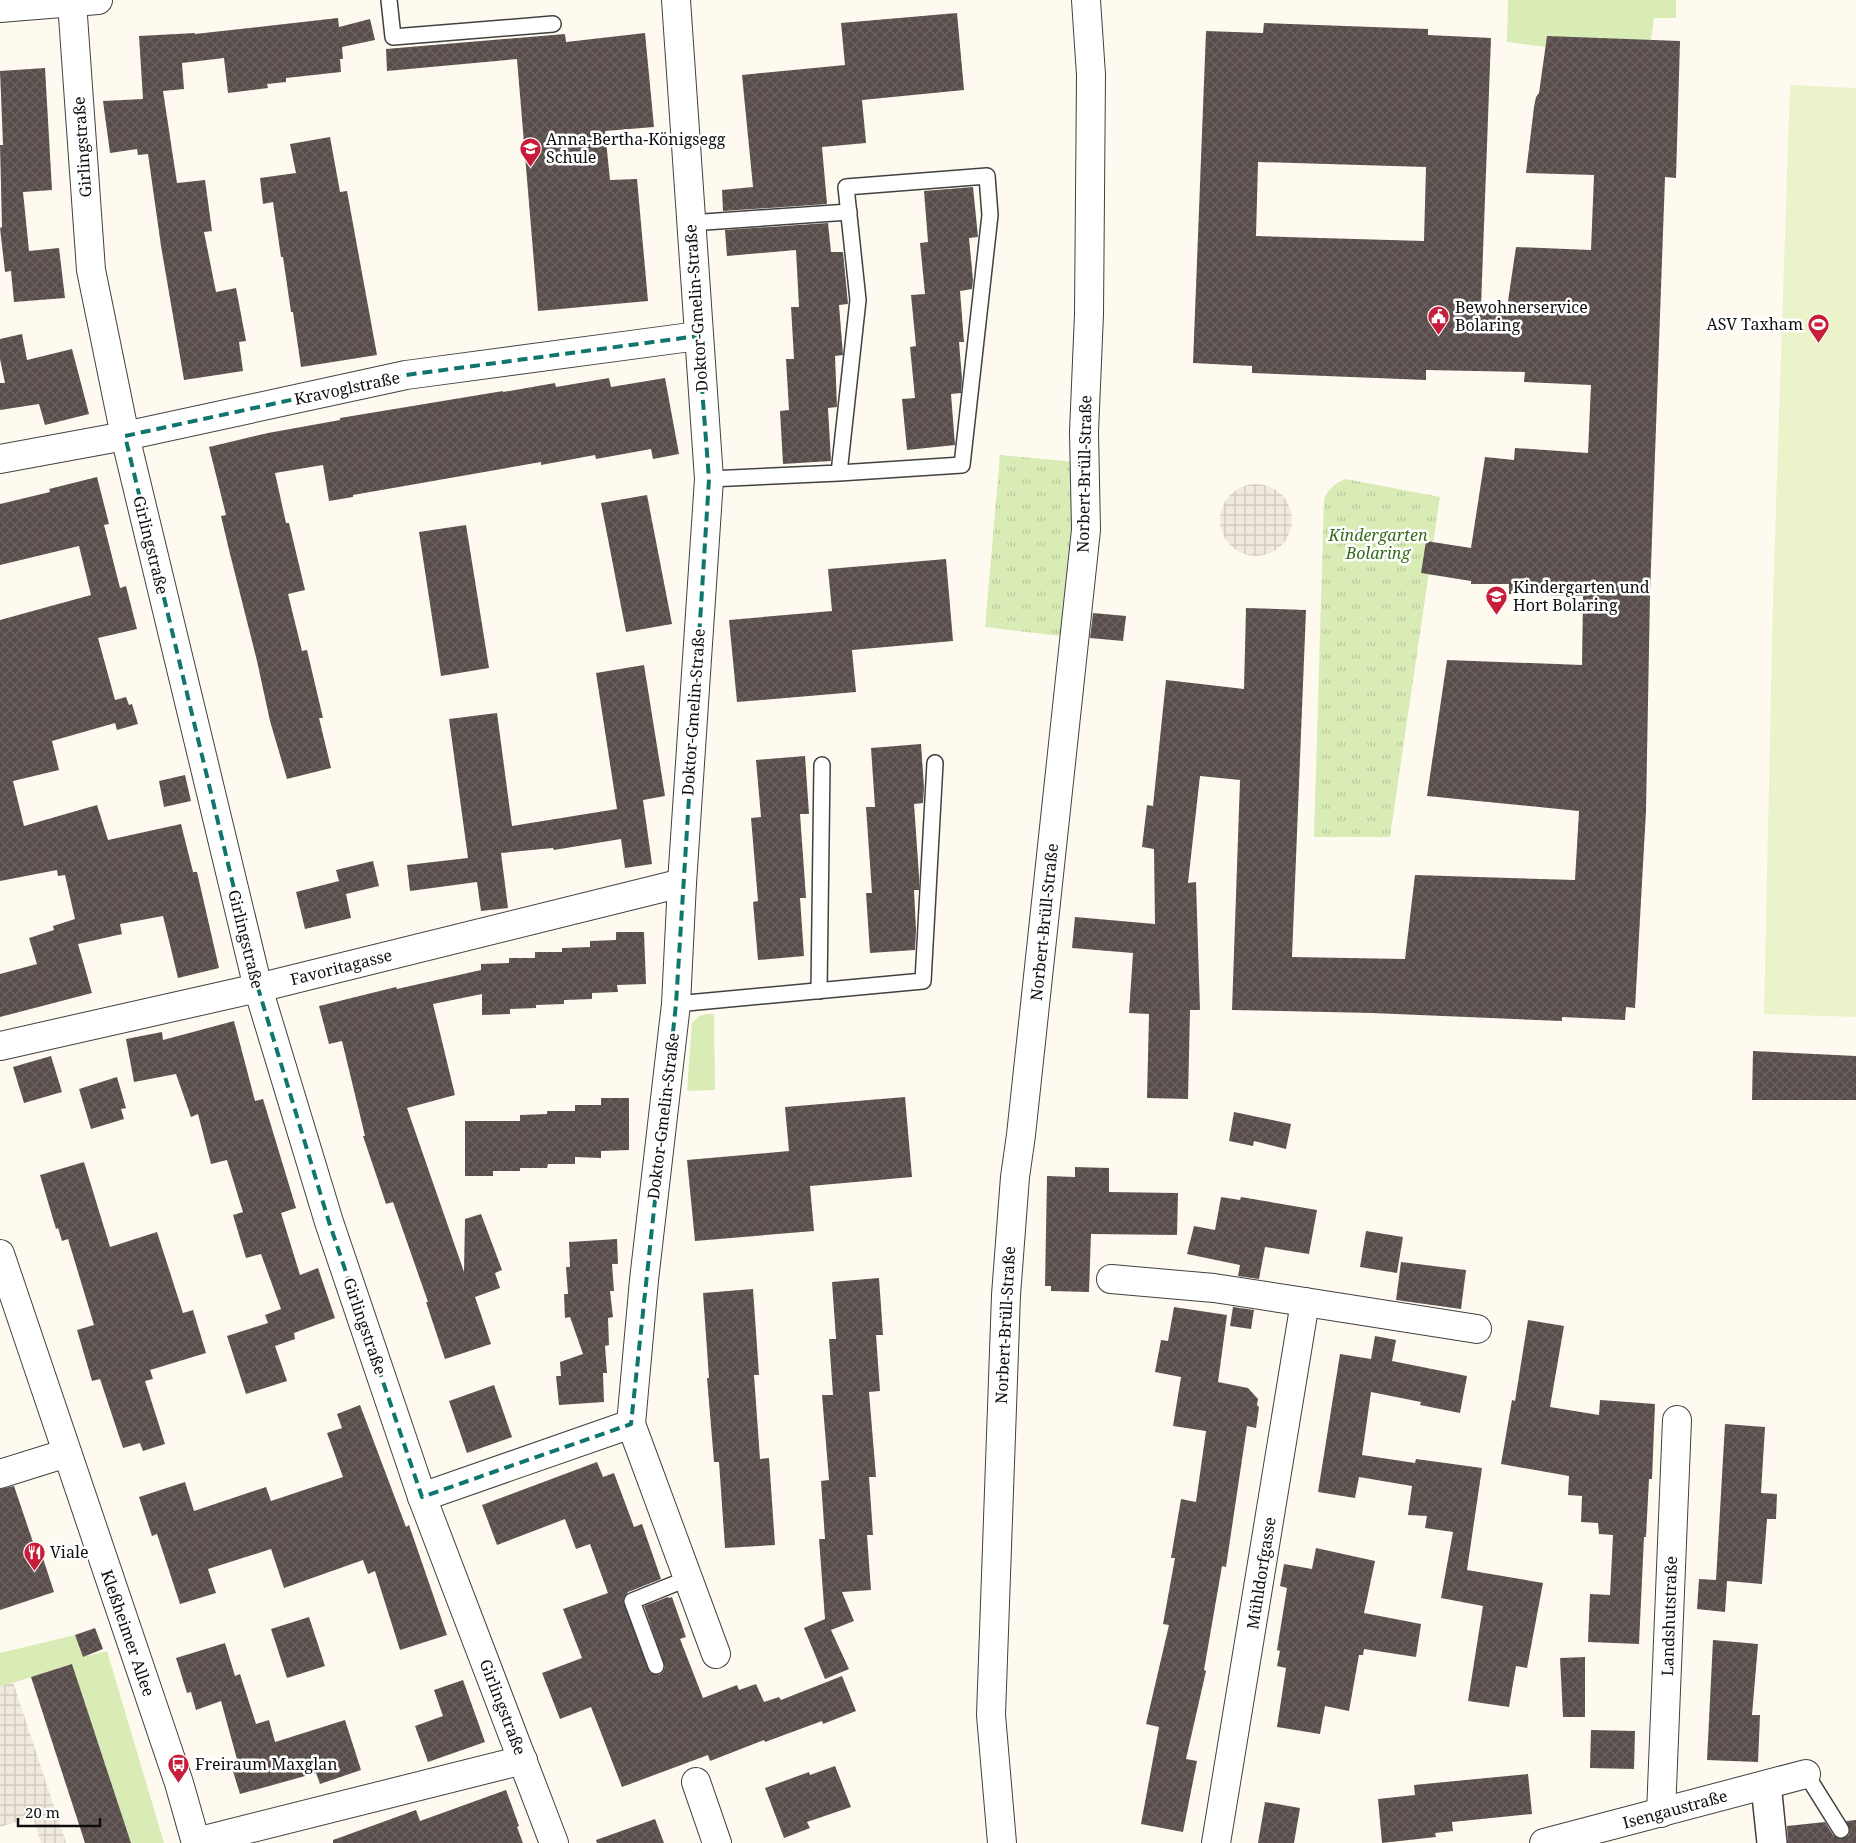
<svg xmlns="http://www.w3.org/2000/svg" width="1856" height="1843" font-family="'Noto Serif',serif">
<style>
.grass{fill:#d9ecb6}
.park{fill:url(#park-tufts)}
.pitch{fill:#eaf3c9}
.plaza{fill:url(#plaza-grid)}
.building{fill:url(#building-cross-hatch);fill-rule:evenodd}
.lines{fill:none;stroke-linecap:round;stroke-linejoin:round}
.service-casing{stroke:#414141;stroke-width:18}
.minor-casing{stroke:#414141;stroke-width:30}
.tertiary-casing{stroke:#414141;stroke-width:30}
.service{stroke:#fff;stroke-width:15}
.minor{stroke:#fff;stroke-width:28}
.tertiary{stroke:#fff;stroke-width:28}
.marked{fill:none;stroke:#0f766e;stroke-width:4;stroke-dasharray:10 6;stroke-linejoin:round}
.labels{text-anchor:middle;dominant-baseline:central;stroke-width:5;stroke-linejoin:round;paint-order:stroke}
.poi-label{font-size:16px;fill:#0e0e0e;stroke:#fff;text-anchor:start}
.street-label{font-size:16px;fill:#0e0e0e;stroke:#fff}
.park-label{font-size:16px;font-style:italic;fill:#356a1a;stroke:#fff}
</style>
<defs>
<pattern id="park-tufts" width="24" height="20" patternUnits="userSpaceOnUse" patternTransform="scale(1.25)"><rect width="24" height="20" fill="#d9ecb6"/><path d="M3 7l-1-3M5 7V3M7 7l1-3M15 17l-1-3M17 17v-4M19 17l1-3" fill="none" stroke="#b9c99b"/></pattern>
<pattern id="plaza-grid" width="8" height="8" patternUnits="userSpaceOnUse" patternTransform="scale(1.25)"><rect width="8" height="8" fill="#f0e9dd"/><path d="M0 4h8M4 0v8" fill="none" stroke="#cdc7bc"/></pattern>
<pattern id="building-cross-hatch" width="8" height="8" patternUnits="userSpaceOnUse" patternTransform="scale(1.25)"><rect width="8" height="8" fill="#584d4a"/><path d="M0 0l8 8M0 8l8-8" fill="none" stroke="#6b6260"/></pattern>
</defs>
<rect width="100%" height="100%" fill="#fffaf0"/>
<g class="grass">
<polygon points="1508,0 1676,0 1676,18 1654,18 1651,40 1546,47 1507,42"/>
<polygon points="706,1014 714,1014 715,1090 687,1091 692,1023 699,1016"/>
<polygon points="75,1635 83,1657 107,1651 164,1843 131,1843 72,1664 0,1687 0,1653"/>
</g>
<g class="park">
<polygon points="1000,455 1077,462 1061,636 985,627"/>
<path d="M1346 479 1440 497 1390 837H1314L1324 499C1329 488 1335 483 1346 479Z"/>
</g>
<polygon class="pitch" points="1790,85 1856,88 1856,1017 1764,1014 1773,597"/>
<g class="plaza">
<circle cx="1256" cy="520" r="36"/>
<polygon points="13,1682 66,1843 41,1843 33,1817 0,1827 0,1687"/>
</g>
<g class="building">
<polygon points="957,13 964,90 862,100 866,143 822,147 827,204 723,211 722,190 753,187 742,75 845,65 841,23"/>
<polygon points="338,18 339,27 370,19 375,40 342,47 343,59 340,59 341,72 286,78 286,82 267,84 268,88 228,93 224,58 182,63 184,89 163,91 177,183 205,180 212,231 204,232 216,292 236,288 246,341 239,342 243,371 184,380 161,246 148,154 138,155 137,149 110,153 103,101 143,99 139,36 195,33 195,34"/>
<path d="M1264 23 1428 29V35L1491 38 1481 306 1507 308 1516 247 1591 250 1594 175 1526 173 1534 107 1536 97 1539 93 1547 36 1680 41 1676 178 1665 177 1650 594 1646 811 1635 1008 1626 1007 1625 1020 1562 1017V1021L1372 1013 1232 1010 1240 780 1200 776 1188 883 1196 882 1200 1010H1190L1188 1099 1147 1098 1149 1014 1129 1013 1133 953 1072 948 1075 917 1155 924 1154 849 1142 847 1147 805 1153 806 1166 680 1244 689 1246 608 1306 610 1292 957 1405 959 1415 875 1575 880 1579 811 1427 796 1447 660 1582 665 1583 596 1509 594V584H1471V581L1421 573 1426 541 1471 548 1485 457 1514 460 1515 448 1588 453 1591 385 1524 382 1525 372 1426 370V380L1252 373V366L1193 363 1206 31 1263 33ZM1258 162 1426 167 1424 241 1256 236Z"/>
<polygon points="645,33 654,127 605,131 610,180 637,179 648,301 538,311 517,59 387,71 386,49 565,34 566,42"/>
<polygon points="45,68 52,190 23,192 29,251 59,248 65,298 14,302 11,271 5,272 0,228 2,227 0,145 3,145 0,71"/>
<polygon points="330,137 340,192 347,191 377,355 301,367 293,312 291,312 283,257 281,257 273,202 263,204 260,178 296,173 290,144"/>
<polygon points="973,187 978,237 969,238 973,280 972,289 960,291 964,342 959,342 962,379 961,393 951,394 955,445 907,450 902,399 915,398 910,347 916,346 911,295 925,294 920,243 928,242 924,191"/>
<polygon points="828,223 831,252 843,252 848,304 839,305 843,355 835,356 837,407 828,408 831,461 783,464 780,411 789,410 786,359 794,359 791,307 799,307 796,250 727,256 725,230"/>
<polygon points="22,334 27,360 72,349 89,414 45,425 39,404 0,410 0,383 5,383 0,359 0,339"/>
<polygon points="609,378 611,387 665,378 679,454 653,459 651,449 596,459 595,455 541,465 541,462 353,495 353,497 329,501 323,465 275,473 286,523 289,523 305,590 288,594 302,651 307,650 323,718 319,718 331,768 287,779 270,721 257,661 229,550 221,516 226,515 209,447 268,433 340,420 340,418 503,391 503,392 555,383 556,387"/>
<polygon points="97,477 109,524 104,525 120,588 126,586 137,629 98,638 115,700 126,697 129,705 132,704 138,724 117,730 115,723 52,741 59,770 13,781 24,826 97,805 108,840 181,824 193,872 197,872 219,968 178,978 163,916 120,924 122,934 78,944 92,993 0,1017 0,974 37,964 29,938 54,930 53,926 75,919 65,875 58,876 57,870 0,881 0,620 91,595 79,546 0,565 0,504 50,492 49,489"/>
<polygon points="647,495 672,624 626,632 601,503"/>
<polygon points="466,525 489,668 441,676 419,532"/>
<polygon points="946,559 953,641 852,650 856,692 737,702 729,620 832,611 828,569"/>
<polygon points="1093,613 1126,616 1123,641 1090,638"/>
<polygon points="644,665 665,796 643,800 652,864 625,868 621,839 554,850 553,848 501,853 508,908 481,911 477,882 410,891 407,865 468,858 449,719 497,713 512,826 617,809 596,673"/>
<polygon points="921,744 924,787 923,803 914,804 919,876 919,890 914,890 916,930 915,950 870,953 866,893 872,893 866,807 875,807 871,748"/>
<polygon points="805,756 809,814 800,814 806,898 800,898 804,956 758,960 753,902 758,901 751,818 761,817 756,760"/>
<polygon points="185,775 191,801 164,807 159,781"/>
<polygon points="373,861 379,886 346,894 351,918 305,929 296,892 339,881 336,870"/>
<polygon points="616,932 644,932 646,984 617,985 618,992 592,993 592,999 564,1000 564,1004 536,1005 536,1008 510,1009 510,1014 482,1015 482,994 433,1004 455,1095 407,1108 464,1272 465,1219 481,1214 502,1270 495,1273 500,1288 475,1297 491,1344 445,1359 426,1302 428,1302 393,1202 386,1204 363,1136 365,1136 342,1041 329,1044 319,1006 396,987 397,989 481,970 481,964 509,963 509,958 535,958 535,952 562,952 562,948 590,947 590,941 616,940"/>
<polygon points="234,1021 255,1101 263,1099 296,1208 281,1213 300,1275 318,1268 335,1318 294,1333 295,1339 275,1346 287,1381 246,1394 227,1336 268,1323 265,1315 281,1309 261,1254 246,1258 233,1215 243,1212 227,1160 211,1164 198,1114 191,1117 176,1074 134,1082 126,1039 162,1032 163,1040"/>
<polygon points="1753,1051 1856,1056 1856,1100 1752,1100"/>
<polygon points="51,1056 62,1092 24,1103 13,1067"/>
<polygon points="117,1077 126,1108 121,1109 124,1119 91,1129 79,1089"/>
<polygon points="905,1097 912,1177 810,1186 814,1231 695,1241 687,1160 789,1151 785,1107"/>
<polygon points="601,1098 629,1098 629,1150 601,1151 601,1158 575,1157 575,1164 548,1164 547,1168 520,1168 520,1171 493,1171 493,1176 465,1176 465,1121 520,1121 520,1115 547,1114 547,1111 575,1111 575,1105 601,1105"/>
<polygon points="1234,1112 1291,1124 1286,1149 1254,1141 1253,1146 1229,1141"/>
<polygon points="84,1162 110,1247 157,1232 183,1313 193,1310 206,1353 150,1370 153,1379 145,1381 165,1444 143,1451 140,1443 123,1448 100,1379 92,1381 77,1330 94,1325 68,1239 62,1241 58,1228 56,1229 40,1175"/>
<polygon points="1075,1167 1109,1168 1109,1192 1178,1193 1177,1235 1091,1234 1089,1292 1051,1291 1051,1286 1045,1286 1047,1176 1075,1177"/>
<polygon points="1221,1197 1240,1200 1241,1197 1317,1210 1309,1254 1265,1247 1259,1279 1238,1276 1240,1265 1187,1254 1194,1226 1215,1230"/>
<polygon points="1366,1231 1403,1237 1397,1273 1360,1267"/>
<polygon points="617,1239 618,1264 612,1264 614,1291 610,1291 613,1317 608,1318 609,1345 605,1346 607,1373 603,1373 604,1402 559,1405 556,1376 561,1376 560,1362 583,1354 570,1317 565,1318 564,1294 568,1294 566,1267 570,1267 569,1242"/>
<polygon points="1401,1262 1466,1270 1461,1309 1396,1300"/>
<polygon points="879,1278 883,1335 876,1335 880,1391 869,1392 876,1477 869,1477 873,1535 867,1535 871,1590 842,1592 854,1621 831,1630 849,1669 825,1679 804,1628 825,1619 819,1539 825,1539 821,1481 829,1480 822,1395 833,1395 829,1339 836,1339 832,1282"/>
<polygon points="753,1289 759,1375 754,1375 760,1459 769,1458 775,1545 725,1548 719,1462 714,1462 707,1378 709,1378 703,1293"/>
<polygon points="1174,1307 1227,1315 1218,1382 1248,1388 1258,1399 1257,1405 1259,1407 1256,1428 1247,1426 1226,1567 1222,1566 1204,1670 1206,1671 1186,1759 1197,1761 1183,1832 1141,1824 1159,1727 1146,1724 1169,1625 1163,1624 1175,1558 1171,1558 1181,1499 1196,1502 1206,1431 1173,1426 1181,1377 1155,1372 1161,1340 1168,1341"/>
<polygon points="1233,1307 1254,1310 1251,1329 1230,1326"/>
<polygon points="1528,1320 1564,1326 1550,1407 1599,1415 1600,1400 1655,1404 1652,1479 1649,1479 1646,1537 1644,1537 1639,1644 1588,1642 1590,1594 1610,1595 1613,1535 1599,1534 1598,1523 1581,1522 1582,1496 1568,1495 1569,1476 1501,1464 1512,1400 1515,1401"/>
<polygon points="1375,1336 1396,1340 1392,1361 1467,1376 1460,1413 1420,1405 1421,1402 1371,1392 1362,1455 1415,1463 1416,1459 1482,1468 1467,1570 1543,1583 1527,1668 1516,1666 1509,1707 1468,1701 1483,1606 1441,1598 1453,1532 1425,1528 1427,1516 1408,1515 1412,1486 1359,1477 1355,1498 1318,1492 1340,1354 1371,1359"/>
<polygon points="494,1385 512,1437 467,1453 449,1401"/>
<polygon points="360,1405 406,1527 409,1525 447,1635 400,1650 375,1571 368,1574 363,1560 284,1588 271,1549 208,1569 216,1593 180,1604 157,1534 152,1536 139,1497 185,1482 194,1511 266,1487 271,1501 343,1477 327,1433 342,1428 337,1414"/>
<polygon points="1725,1424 1765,1427 1761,1493 1777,1494 1776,1519 1767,1519 1762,1584 1727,1581 1725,1612 1697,1609 1699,1579 1716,1580"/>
<polygon points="597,1462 603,1477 614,1473 634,1527 642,1524 661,1579 628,1592 623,1600 650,1673 659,1675 663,1672 665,1667 644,1606 668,1597 669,1598 672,1597 686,1637 680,1639 703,1698 737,1685 739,1690 756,1684 764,1702 779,1697 781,1700 842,1676 856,1711 823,1724 822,1721 765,1742 764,1740 710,1761 708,1755 622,1787 591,1707 560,1719 542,1673 582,1658 563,1609 608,1593 590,1544 576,1549 565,1519 497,1545 482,1505"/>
<polygon points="14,1486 34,1545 38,1543 54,1592 0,1610 0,1489"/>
<polygon points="1316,1548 1375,1561 1364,1613 1421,1624 1416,1657 1364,1649 1363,1655 1359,1655 1349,1711 1325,1706 1320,1734 1277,1727 1286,1668 1277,1666 1280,1651 1277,1650 1287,1588 1280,1586 1284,1564 1312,1569"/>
<polygon points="309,1617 325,1666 287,1678 271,1629"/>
<polygon points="95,1628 103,1649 83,1657 75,1635"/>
<polygon points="1713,1640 1758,1644 1752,1715 1760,1715 1758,1762 1707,1760"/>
<polygon points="225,1643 235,1676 240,1674 256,1724 269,1720 275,1742 345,1720 361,1770 320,1784 316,1773 240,1794 231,1765 238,1763 221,1701 196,1710 191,1692 187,1693 176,1658"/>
<polygon points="1585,1657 1585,1717 1563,1717 1560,1658"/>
<polygon points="72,1664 131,1843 85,1843 31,1677"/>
<polygon points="463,1680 485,1742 428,1762 415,1726 443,1716 434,1690"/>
<polygon points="1591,1730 1635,1731 1634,1769 1590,1768"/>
<polygon points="835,1766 851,1807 807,1822 810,1828 784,1838 765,1788 809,1772 810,1775"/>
<polygon points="1528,1774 1532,1814 1452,1822 1453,1831 1435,1833 1436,1837 1382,1843 1378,1799 1415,1795 1414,1785"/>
<polygon points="506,1790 519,1826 517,1827 523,1843 333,1843 333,1840 416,1810 420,1821"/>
<polygon points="1265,1802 1300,1808 1294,1843 1258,1843"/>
<polygon points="655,1819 664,1843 597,1843 596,1840"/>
<polygon points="1856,1820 1856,1843 1788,1843 1787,1826 1825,1822 1833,1835 1842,1839 1849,1835 1850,1830 1846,1821"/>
</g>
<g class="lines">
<defs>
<g id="service">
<polyline points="389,0 393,37 553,24"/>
<polyline points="690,223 849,212"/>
<polyline points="709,479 839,473 962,465 990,215 987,176 846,187 858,300 839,473"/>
<polyline points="819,991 822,765"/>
<polyline points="676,1004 923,981 935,763"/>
<polyline points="656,1666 632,1601 689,1578"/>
<polyline points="1806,1774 1841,1830"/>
<polyline points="1773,1783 1779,1843"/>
<polyline points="1759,1786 1765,1843"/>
</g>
<g id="minor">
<polyline points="676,0 709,479 682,883 676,1004 644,1280 631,1424 716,1654"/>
<polyline points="72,2 91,270 125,436 258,988 329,1222 422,1497 554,1843"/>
<polyline points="0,459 125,436 406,375 698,336"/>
<polyline points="0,1046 258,988 682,883"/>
<polyline points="1111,1279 1214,1288 1305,1302 1216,1843"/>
<polyline points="1305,1302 1477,1329"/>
<polyline points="0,1474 67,1453"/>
<polyline points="422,1497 631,1424"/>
<polyline points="696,1782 717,1843"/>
<polyline points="1661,1813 1677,1420"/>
<polyline points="196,1842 523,1760"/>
<polyline points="1002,1843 991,1715 1006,1295 1015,1177 1021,1135 1086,530 1084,432 1089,314 1091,75 1086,0"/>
<polyline points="1544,1843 1806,1774"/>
</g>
<g id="tertiary">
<polyline points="0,8 98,0"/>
<polyline points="0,1254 179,1783 196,1843"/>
</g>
</defs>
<use href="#service" class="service-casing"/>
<use href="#minor" class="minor-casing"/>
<use href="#tertiary" class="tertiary-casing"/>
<use href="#service" class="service"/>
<use href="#minor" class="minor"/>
<use href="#tertiary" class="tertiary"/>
</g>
<path class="marked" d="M698 336 709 479 676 1004 631 1424 422 1497 329 1222 258 988 125 436 406 375Z"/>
<defs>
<symbol id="school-pin" viewBox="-11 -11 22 30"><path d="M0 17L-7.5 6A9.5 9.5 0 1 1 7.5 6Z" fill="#c71d3b" stroke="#fff"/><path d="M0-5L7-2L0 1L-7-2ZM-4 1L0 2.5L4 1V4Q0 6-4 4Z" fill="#fff"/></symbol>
<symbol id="civic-pin" viewBox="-11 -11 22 30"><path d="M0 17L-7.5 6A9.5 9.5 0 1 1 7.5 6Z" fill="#c71d3b" stroke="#fff"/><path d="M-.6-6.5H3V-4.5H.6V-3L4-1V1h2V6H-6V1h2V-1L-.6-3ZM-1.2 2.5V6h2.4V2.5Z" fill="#fff"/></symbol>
<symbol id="stadium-pin" viewBox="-11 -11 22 30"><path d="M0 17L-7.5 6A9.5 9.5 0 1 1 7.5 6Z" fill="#c71d3b" stroke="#fff"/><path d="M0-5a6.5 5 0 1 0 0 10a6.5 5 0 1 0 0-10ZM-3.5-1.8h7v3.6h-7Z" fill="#fff"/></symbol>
<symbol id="restaurant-pin" viewBox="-11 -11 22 30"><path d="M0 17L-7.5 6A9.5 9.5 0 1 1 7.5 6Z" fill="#c71d3b" stroke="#fff"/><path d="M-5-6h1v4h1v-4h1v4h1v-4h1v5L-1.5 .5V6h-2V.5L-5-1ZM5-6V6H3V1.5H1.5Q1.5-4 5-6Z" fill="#fff"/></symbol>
<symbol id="bus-pin" viewBox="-11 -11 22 30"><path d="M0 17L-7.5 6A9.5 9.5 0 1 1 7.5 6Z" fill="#c71d3b" stroke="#fff"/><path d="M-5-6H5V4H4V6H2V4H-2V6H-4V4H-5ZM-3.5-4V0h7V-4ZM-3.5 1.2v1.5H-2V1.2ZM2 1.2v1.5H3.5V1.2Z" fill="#fff"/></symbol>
</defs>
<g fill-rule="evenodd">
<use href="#school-pin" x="518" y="136" width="25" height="34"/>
<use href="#civic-pin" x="1426" y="304" width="25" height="34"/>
<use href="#stadium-pin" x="1806" y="312" width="25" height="34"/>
<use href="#school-pin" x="1484" y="584" width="25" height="34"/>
<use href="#restaurant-pin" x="22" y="1540" width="25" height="34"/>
<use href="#bus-pin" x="166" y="1752" width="25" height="34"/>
</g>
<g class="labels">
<g class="poi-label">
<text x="546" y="139">Anna-Bertha-Königsegg<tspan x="546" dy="18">Schule</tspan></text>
<text x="1455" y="307">Bewohnerservice<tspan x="1455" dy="18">Bolaring</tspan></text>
<text x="1803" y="324" text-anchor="end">ASV Taxham</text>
<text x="1513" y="587">Kindergarten und<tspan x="1513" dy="18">Hort Bolaring</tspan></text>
<text x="50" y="1552">Viale</text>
<text x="195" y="1764">Freiraum Maxglan</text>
</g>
<g class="street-label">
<text transform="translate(82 147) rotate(-94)">Girlingstraße</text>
<text transform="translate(696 308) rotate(-94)">Doktor-Gmelin-Straße</text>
<text transform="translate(347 388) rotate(-12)">Kravoglstraße</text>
<text transform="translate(1084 474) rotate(-89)">Norbert-Brüll-Straße</text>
<text transform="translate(151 545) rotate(76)">Girlingstraße</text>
<text transform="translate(693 712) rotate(-86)">Doktor-Gmelin-Straße</text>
<text transform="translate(1044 922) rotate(-84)">Norbert-Brüll-Straße</text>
<text transform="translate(246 939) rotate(76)">Girlingstraße</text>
<text transform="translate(341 967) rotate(-14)">Favoritagasse</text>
<text transform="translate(663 1116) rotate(-83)">Doktor-Gmelin-Straße</text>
<text transform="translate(1005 1325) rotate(-87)">Norbert-Brüll-Straße</text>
<text transform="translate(365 1326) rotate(71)">Girlingstraße</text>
<text transform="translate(1261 1573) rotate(-81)">Mühldorfgasse</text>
<text transform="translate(1669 1616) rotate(-88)">Landshutstraße</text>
<text transform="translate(128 1633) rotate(71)">Kleßheimer Allee</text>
<text transform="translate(503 1707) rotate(69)">Girlingstraße</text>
<text transform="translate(1675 1809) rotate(-15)">Isengaustraße</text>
</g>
<g class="park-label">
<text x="1378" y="535">Kindergarten<tspan x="1378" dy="18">Bolaring</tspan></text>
</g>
</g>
<path d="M18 1818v8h82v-8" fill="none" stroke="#0e0e0e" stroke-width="2.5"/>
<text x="25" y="1818" font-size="15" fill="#0e0e0e" stroke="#ffffff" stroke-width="4" paint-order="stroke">20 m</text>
</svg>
